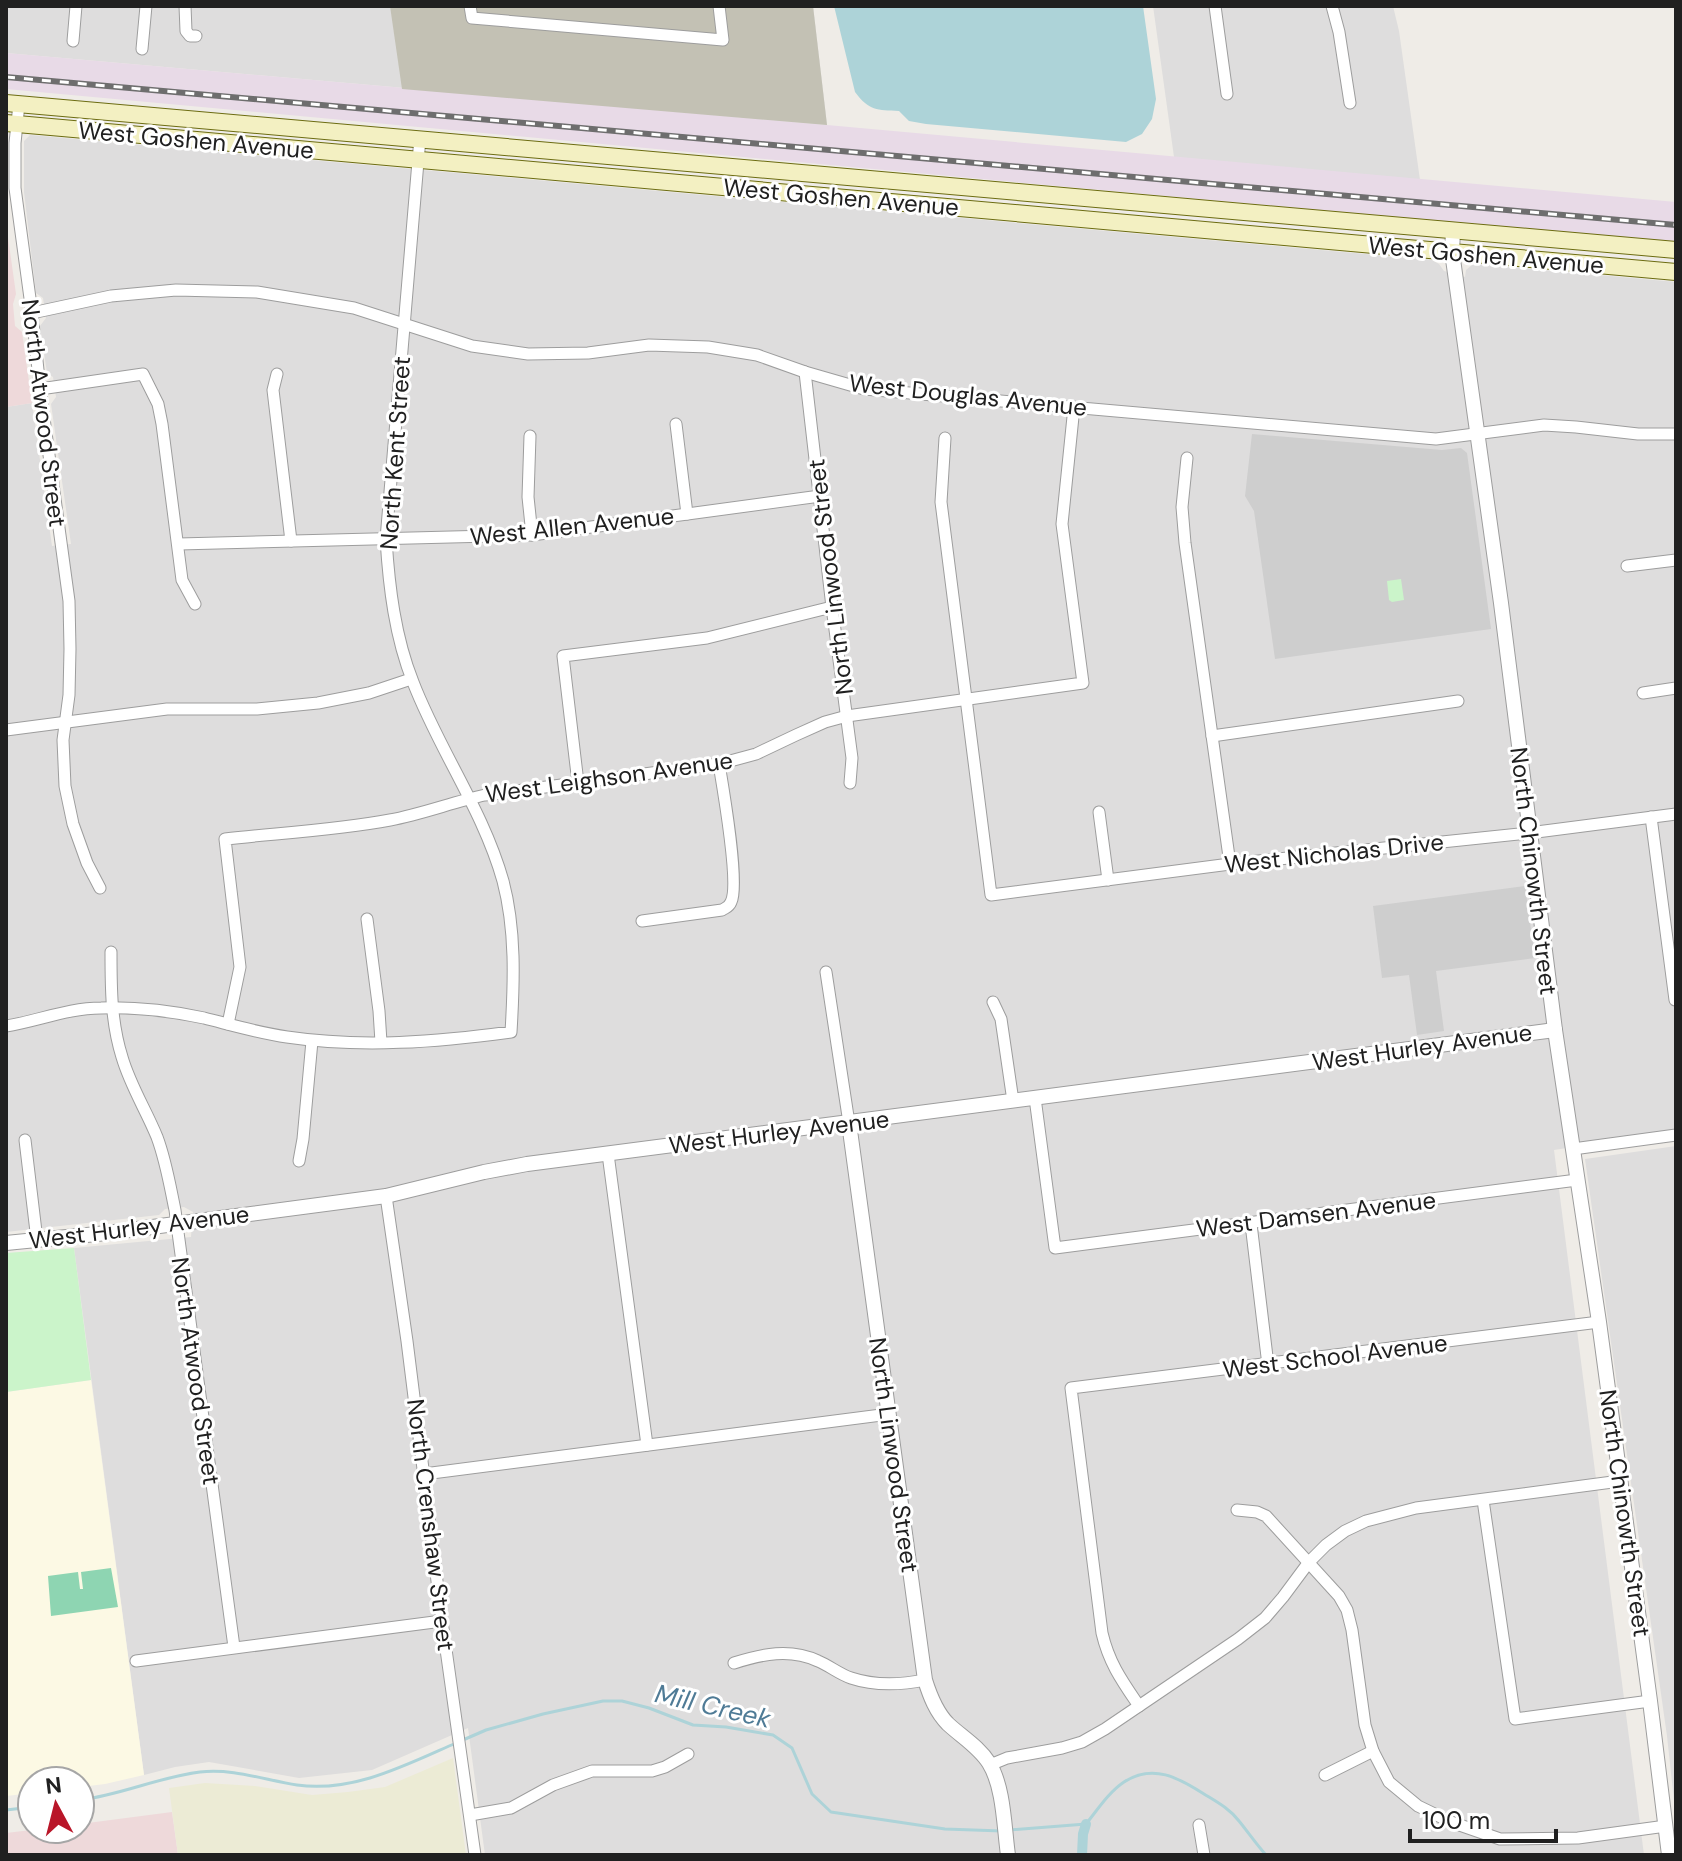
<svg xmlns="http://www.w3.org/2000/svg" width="1682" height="1861" font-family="'DM Sans',sans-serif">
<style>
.residential{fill:#dedddd}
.commercial{fill:#eed9da}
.industrial{fill:#e8dae7}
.education{fill:#fcf9e4}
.religious{fill:#cecece}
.construction{fill:#c3c1b4}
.farmland{fill:#ecebd5}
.park{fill:#cbf4ca}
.pitch{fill:#8ed5b2}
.water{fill:#add3d8}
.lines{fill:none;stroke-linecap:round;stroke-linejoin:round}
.stream{stroke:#add3d8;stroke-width:3}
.canal{stroke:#add3d8;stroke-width:10}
.minor-casing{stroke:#9d9d9d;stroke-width:13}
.tertiary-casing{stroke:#9d9d9d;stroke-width:16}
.secondary-casing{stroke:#6c6c11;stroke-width:18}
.minor{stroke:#fff;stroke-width:11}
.tertiary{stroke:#fff;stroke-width:14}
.secondary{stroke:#f3f0c2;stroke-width:16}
.rail-casing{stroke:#6e6e6e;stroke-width:6}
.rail{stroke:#fff;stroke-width:3;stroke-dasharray:9;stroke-linecap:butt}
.labels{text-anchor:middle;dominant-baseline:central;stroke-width:6;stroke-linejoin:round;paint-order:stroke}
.street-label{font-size:24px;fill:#202020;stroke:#fff}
.water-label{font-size:26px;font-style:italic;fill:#4f7b96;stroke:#fff}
</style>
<rect width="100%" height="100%" fill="#efece7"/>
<g class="residential">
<polygon points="6,6 813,6 827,125 6,53"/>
<polygon points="1153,6 1393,6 1399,31 1420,180 1174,157"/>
<polygon points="30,135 1432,260 1439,264 1444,271 1465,277 1466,270 1472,265 1478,264 1676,282 1676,1131 1554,1150 1644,1855 485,1855 468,1728 372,1770 299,1778 209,1762 175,1767 144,1775 74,1248 191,1237 193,1212 184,1207 165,1209 159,1215 6,1232 6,407 32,403 52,546 71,544 51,404 56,397 53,377 47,373 40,326 46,318 43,298 36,293 24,192 24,141"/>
<polygon points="1676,1146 1676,1819 1667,1736 1585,1159"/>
</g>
<g class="commercial">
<polygon points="6,223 16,294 13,304 15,326 22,332 32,403 6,407"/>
<polygon points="172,1812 178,1855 6,1855 6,1833 40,1829 80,1829 80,1824"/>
</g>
<polygon class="industrial" points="6,53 827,125 1676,202 1676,243 6,89"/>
<polygon class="education" points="91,1380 144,1775 105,1784 80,1787 80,1781 32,1781 32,1793 6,1796 6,1392"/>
<g class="religious">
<polygon points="1252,434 1442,450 1461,448 1467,453 1491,629 1275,659 1254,511 1245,496"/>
<polygon points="1525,886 1535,958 1436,971 1444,1031 1417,1035 1409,975 1382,978 1373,906"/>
</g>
<polygon class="construction" points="390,6 813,6 827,125 402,89"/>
<polygon class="farmland" points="453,1758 466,1855 178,1855 169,1788 205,1783 255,1786 312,1795 348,1792 385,1787"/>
<g class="park">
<polygon points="1401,579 1404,600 1392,602 1389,600 1387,581"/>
<polygon points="74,1248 91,1380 6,1392 6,1253"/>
</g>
<polygon class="pitch" points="111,1568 118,1607 51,1616 48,1576 78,1572 80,1589 83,1589 81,1572"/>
<path class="water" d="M834 6H1143L1156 99 1152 119 1142 134 1126 142 926 124 909 121 899 111C877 110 869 111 855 92Z"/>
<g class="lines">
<g class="stream">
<polyline points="463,1740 486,1730 543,1714 603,1701 622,1701 649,1708 693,1725 726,1727 773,1735 792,1748 812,1794 831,1812 945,1829 1002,1831"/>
<path d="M80 1800C121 1795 159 1777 200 1772 232 1768 265 1780 297 1785 353 1793 406 1765 456 1743"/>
<polyline points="6,1810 32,1807"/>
<path d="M1010 1830 1086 1824C1098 1809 1109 1792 1124 1782 1153 1763 1179 1778 1204 1794 1217 1802 1230 1809 1239 1821 1248 1832 1256 1844 1266 1855"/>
</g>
<polyline class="canal" points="1082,1855 1083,1834 1086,1824"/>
<defs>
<g id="minor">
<polyline points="185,6 186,31 190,36 196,36"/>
<polyline points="470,6 472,18 723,40 719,6"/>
<polyline points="1215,6 1227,94"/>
<polyline points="1332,6 1339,32 1350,103"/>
<polyline points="73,41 76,6"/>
<polyline points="142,49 146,6"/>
<polyline points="19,104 15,143 15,188 32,313 40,389 69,601 70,649 69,695 63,740 65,786 73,824 87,863 100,888"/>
<polyline points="32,313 111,296 176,290 257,292 354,308 472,346 528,354 588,353 649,345 708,347 757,355 805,372 864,389 1436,439 1544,425 1576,427 1638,434 1676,434"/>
<polyline points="805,372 832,607 852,758 850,783"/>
<polyline points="277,374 273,390 291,541"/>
<polyline points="40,389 143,374 158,404 162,424 182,580 195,604"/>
<polyline points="676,424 687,514"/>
<polyline points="530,436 528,497 532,535"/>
<polyline points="945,438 941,502 991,895 1230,864 1529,833 1676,814"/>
<polyline points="1187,458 1182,507 1185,543 1230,864"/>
<polyline points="179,544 532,535 820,496"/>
<polyline points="1627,566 1676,560"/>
<polyline points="1643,693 1676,688"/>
<polyline points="6,730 167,709 257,709 318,703 369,693 411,679"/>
<polyline points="1212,736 1458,701"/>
<polyline points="578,783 563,656 707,638 832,607"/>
<polyline points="1099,812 1108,880"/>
<polyline points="1651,817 1675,1000"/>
<polyline points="367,919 379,1011 381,1042"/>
<path d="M642 921 722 910C727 907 729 907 731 902 740 885 723 788 719 764"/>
<path d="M111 952C111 988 111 1022 122 1057 130 1085 146 1110 157 1137 166 1161 170 1186 175 1210L234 1647"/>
<polyline points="826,972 849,1123"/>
<polyline points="993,1002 1001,1019 1013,1101"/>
<path d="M228 1024 240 967 225 839C279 833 336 830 390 820 422 814 453 802 485 795L719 764 756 754 796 735 825 722 847 716 1083 683 1062 524 1074 407"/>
<path d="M6 1026C38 1021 68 1008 101 1008 135 1007 171 1011 204 1018 232 1025 259 1033 287 1037 361 1048 438 1042 511 1032 514 982 516 930 503 881 483 810 439 750 413 682 395 637 389 587 386 539L420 138"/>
<polyline points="1035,1098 1055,1248 1577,1180"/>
<polyline points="25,1140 37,1240"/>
<polyline points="1573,1149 1676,1135"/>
<polyline points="608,1154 647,1445"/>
<polyline points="299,1161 303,1139 312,1041"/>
<polyline points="386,1196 407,1341 442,1621 475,1855"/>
<polyline points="1251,1224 1268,1365"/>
<polyline points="424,1474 889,1414"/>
<polyline points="1483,1500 1515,1719 1650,1701"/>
<polyline points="1237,1510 1257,1512 1266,1516 1339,1596 1347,1610 1352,1630 1365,1725 1373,1751 1389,1782 1418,1806 1451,1822 1500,1839 1578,1838 1666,1826"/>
<polyline points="136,1661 442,1621"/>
<path d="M734 1663C762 1654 790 1648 818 1661 830 1666 839 1674 851 1678 875 1686 900 1685 925 1680"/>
<path d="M1139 1706C1122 1681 1109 1663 1102 1633L1071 1388 1599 1322"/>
<polyline points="990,1765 1007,1758 1062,1748 1082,1742 1105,1729 1238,1639 1265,1618 1283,1597 1309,1562 1326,1545 1345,1531 1366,1521 1416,1508 1620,1481"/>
<polyline points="1325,1775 1373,1751"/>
<polyline points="470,1815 511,1808 553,1785 592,1771 652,1771 665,1767 688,1754"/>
<polyline points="1199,1825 1204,1855"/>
</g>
<g id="tertiary">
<polyline points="1453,231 1452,252 1501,603 1555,1030 1599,1322 1650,1701 1669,1855"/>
<path d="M849 1123 925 1680C930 1696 936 1712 948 1724 962 1737 979 1747 989 1763 1004 1787 1004 1827 1008 1855"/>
<polyline points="6,1243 107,1233 386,1196 484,1172 527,1164 1555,1030"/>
</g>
<g id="secondary">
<polyline points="6,103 1676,250"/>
<polyline points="6,123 1676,272"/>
</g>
</defs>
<use href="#minor" class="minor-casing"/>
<use href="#tertiary" class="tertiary-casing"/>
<use href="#secondary" class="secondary-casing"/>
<use href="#minor" class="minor"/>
<use href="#tertiary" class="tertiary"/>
<use href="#secondary" class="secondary"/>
<defs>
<polyline id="rail" points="6,77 1676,225"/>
</defs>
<use href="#rail" class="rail-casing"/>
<use href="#rail" class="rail"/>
</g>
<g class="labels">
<g class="street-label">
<text transform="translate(196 140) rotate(5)">West Goshen Avenue</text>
<text transform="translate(841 197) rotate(5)">West Goshen Avenue</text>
<text transform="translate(1486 255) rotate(5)">West Goshen Avenue</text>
<text transform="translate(968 395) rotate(6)">West Douglas Avenue</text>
<text transform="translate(44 413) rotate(83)">North Atwood Street</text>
<text transform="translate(395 453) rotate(-86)">North Kent Street</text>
<text transform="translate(572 526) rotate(-6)">West Allen Avenue</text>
<text transform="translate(830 577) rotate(-97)">North Linwood Street</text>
<text transform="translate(609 777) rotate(-8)">West Leighson Avenue</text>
<text transform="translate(1334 853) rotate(-6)">West Nicholas Drive</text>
<text transform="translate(1534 871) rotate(83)">North Chinowth Street</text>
<text transform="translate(1422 1047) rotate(-8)">West Hurley Avenue</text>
<text transform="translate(779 1132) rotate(-7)">West Hurley Avenue</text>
<text transform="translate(1316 1214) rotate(-7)">West Damsen Avenue</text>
<text transform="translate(139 1227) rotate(-7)">West Hurley Avenue</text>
<text transform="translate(1335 1356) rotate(-7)">West School Avenue</text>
<text transform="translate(196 1371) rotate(82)">North Atwood Street</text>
<text transform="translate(894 1455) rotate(82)">North Linwood Street</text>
<text transform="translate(1625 1513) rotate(82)">North Chinowth Street</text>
<text transform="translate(431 1525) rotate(83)">North Crenshaw Street</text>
</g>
<g class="water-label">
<text transform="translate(713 1706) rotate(13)">Mill Creek</text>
</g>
</g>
<rect width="1682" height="1861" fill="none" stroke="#202020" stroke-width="16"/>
<g transform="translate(56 1805) rotate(353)"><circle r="38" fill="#ffffff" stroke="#a6a6a6" stroke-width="2"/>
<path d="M0-6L14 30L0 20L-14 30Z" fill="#b91629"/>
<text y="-12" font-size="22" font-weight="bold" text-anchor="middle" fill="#202020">N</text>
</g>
<path d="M1410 1829v12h146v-12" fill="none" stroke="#202020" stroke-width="4"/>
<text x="1422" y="1829" font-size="24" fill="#202020" stroke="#ffffff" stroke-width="6" paint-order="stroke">100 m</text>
</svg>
